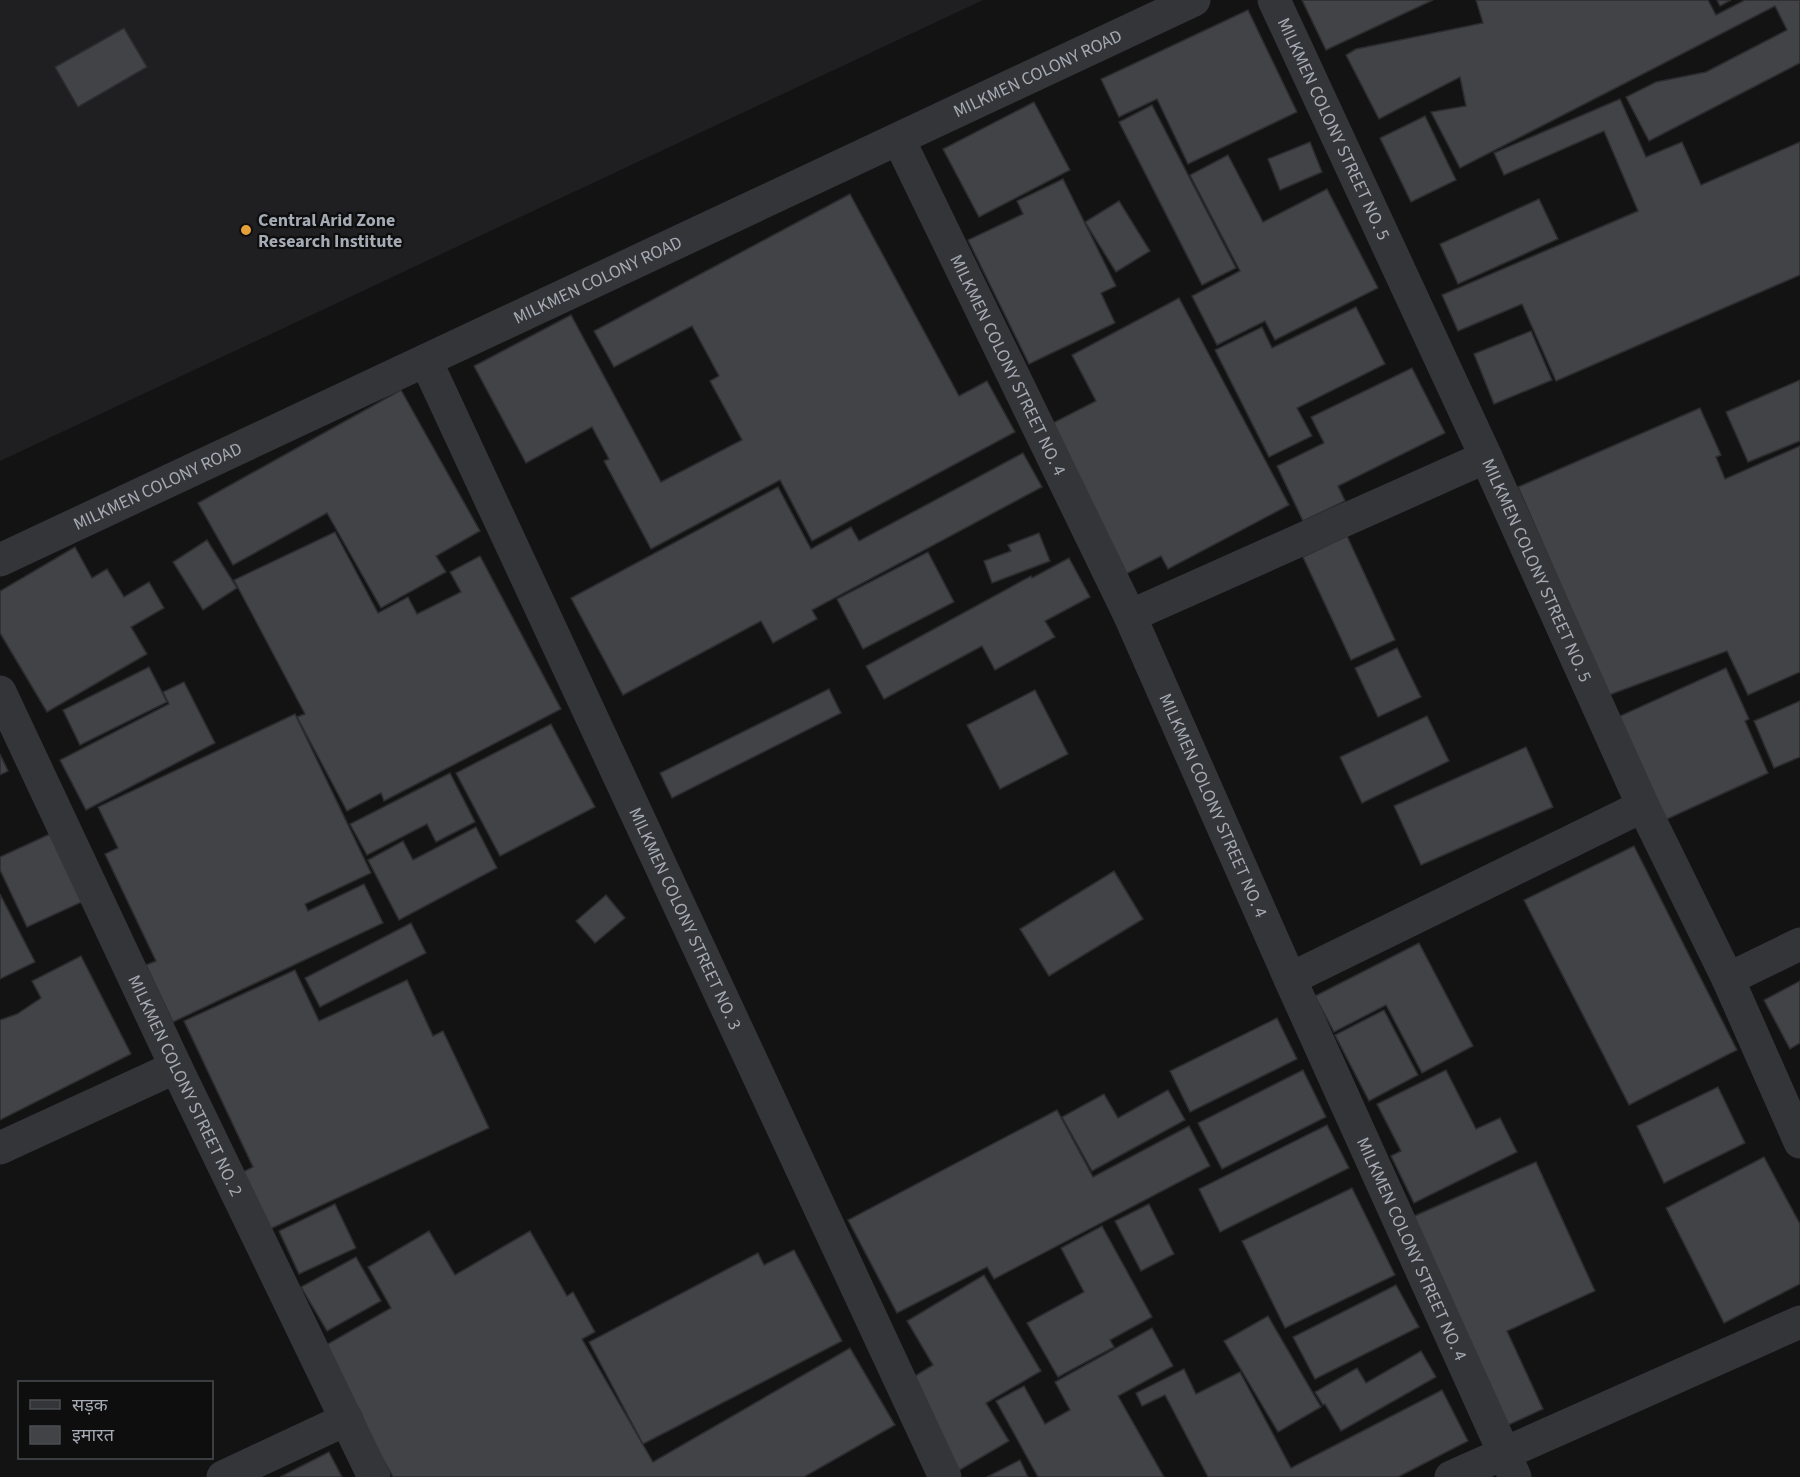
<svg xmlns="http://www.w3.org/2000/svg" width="1800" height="1477" font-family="'Source Sans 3','Noto Sans Devanagari',sans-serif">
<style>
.built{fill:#1f1f21}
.building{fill:#424347;stroke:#2d2d30;stroke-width:1.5}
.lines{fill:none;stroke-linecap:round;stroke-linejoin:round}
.minor{stroke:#343539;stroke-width:33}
.poi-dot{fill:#e6a039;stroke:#0e0e0f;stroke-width:2}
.labels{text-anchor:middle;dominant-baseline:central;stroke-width:4.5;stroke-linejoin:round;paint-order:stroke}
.street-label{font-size:18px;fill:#a5abb4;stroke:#0e0e0f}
.poi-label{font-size:18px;font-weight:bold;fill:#a5abb4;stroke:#0e0e0f;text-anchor:start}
</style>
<rect width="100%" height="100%" fill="#131314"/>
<polygon class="built" points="0,0 983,0 0,461"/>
<g class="building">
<polygon points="1302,0 1433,0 1326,50"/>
<polygon points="1476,0 1708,0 1716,15 1745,0 1800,0 1800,63 1649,141 1626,97 1656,82 1706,72 1787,30 1775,6 1460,168 1431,112 1466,106 1460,77 1379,119 1346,55 1356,49 1483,23"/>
<polygon points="1717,0 1731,0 1720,6"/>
<polygon points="1248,10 1297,112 1188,164 1157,99 1119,117 1101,79"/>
<polygon points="124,28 147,67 78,107 55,67"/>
<polygon points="1620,99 1646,157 1682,142 1701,185 1800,142 1800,275 1556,381 1522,304 1458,331 1442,295 1638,211 1604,131 1504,175 1494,153"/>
<polygon points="1034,102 1070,170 979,217 943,149"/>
<polygon points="1152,105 1236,268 1202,285 1119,122"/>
<polygon points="1425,116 1456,180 1411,202 1380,138"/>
<polygon points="1310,142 1322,172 1280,190 1268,159"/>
<polygon points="1228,155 1263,222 1327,189 1378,288 1275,340 1265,321 1217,345 1192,296 1240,271 1190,175"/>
<polygon points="1063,179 1116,286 1101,293 1115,323 1029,364 968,240 1023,214 1017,201"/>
<polygon points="850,194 959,396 987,381 1015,432 812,541 780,480 651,549 604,461 609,459 592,427 526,463 474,366 571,315 661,482 742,440 710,381 719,376 692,326 614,367 594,331"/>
<polygon points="1539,199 1558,239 1458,284 1440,244"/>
<polygon points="1119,201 1150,251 1116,272 1085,222"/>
<polygon points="1179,298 1289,505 1168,569 1161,556 1126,574 1047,426 1096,401 1072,355"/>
<polygon points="1356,307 1385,364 1297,408 1312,436 1269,457 1215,350 1262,327 1272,348"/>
<polygon points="1531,331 1552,380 1494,404 1474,354"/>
<polygon points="1412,368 1445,433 1338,486 1345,501 1303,521 1277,466 1324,443 1311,417"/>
<polygon points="1800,380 1800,441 1748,462 1726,412"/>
<polygon points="401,390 480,531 436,556 446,572 381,608 327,513 233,565 198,503"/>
<polygon points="1700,408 1721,455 1716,457 1725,479 1800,446 1800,672 1748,695 1727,651 1609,695 1518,487"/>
<polygon points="1023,453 1042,487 812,610 817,619 773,643 761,621 623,695 571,598 778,487 811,549 851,527 859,541"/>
<polygon points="335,532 378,613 408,597 417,614 461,592 450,572 480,556 561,709 384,801 381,793 347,811 297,717 305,714 234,580"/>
<polygon points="1039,533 1050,561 992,583 984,561 1011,551 1008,545"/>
<polygon points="1347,536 1395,640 1351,660 1303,557"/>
<polygon points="207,540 237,588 203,610 173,562"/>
<polygon points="75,547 92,578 107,569 124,597 149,582 164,608 131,627 147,654 47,712 0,633 0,591"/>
<polygon points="928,552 954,602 863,649 837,599"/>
<polygon points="1069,558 1090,597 1045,621 1055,637 995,670 982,646 884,699 866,666 1031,576 1032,578"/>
<polygon points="1397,648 1421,697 1378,717 1355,668"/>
<polygon points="149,667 167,702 80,745 63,710"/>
<polygon points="1726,668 1749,719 1745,721 1768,773 1656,824 1609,721"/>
<polygon points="184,682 215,743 86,810 60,760 169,704 163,692"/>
<polygon points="829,689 841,713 672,798 660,773"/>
<polygon points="1035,690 1068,754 1000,789 967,725"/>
<polygon points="1800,701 1800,757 1774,768 1754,721"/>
<polygon points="295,714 371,873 305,904 308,911 364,884 383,923 173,1022 146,965 156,961 105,854 118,848 98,807"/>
<polygon points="1427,716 1449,761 1362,803 1340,757"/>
<polygon points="551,724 595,807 500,856 456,773"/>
<polygon points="1526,747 1553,807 1421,865 1394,806"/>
<polygon points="0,754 8,771 0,775"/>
<polygon points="450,773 475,822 436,842 427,824 367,855 350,824"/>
<polygon points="476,827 497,868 399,920 368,860 403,841 413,860"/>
<polygon points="52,833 84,901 27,927 0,870 0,857"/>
<polygon points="1634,846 1737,1050 1629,1105 1524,900"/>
<polygon points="1114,871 1143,919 1049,976 1020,929"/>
<polygon points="0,894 35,962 0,979"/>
<polygon points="606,895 625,918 595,943 576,921"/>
<polygon points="411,923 426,953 320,1007 305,978"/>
<polygon points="1419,943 1473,1046 1422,1073 1386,1005 1334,1032 1315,996"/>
<polygon points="81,956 131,1054 0,1120 0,1020 17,1014 41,998 32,981"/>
<polygon points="295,970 319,1021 407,980 433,1036 443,1031 489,1128 270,1229 243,1172 253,1167 184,1021"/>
<polygon points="1800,981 1800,1043 1790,1049 1764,1000"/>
<polygon points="1384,1010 1418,1075 1369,1101 1335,1035"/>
<polygon points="1277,1018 1297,1059 1190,1112 1170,1071"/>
<polygon points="1303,1070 1326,1117 1222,1169 1198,1123"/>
<polygon points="1446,1070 1476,1129 1500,1118 1517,1152 1414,1203 1391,1156 1401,1151 1377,1104"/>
<polygon points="1718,1087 1745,1143 1664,1183 1637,1126"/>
<polygon points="1168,1090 1185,1120 1092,1171 1062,1117 1104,1094 1118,1118"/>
<polygon points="1057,1110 1093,1177 1189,1126 1210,1166 994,1279 987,1267 897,1313 848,1220"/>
<polygon points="1327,1125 1349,1168 1220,1232 1199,1189"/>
<polygon points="1764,1157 1800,1224 1800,1284 1724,1323 1666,1208"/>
<polygon points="1536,1162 1595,1291 1507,1331 1543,1409 1506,1426 1410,1218"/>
<polygon points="1352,1188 1395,1275 1285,1328 1242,1241"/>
<polygon points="335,1204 356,1248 299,1274 279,1231"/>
<polygon points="1149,1204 1174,1254 1141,1271 1115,1221"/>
<polygon points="1102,1226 1152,1317 1110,1340 1114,1347 1058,1377 1027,1323 1084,1292 1061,1248"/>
<polygon points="429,1231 455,1275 530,1231 567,1296 573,1292 595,1332 582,1339 653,1462 850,1348 895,1425 804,1477 393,1477 319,1349 391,1308 368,1267"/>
<polygon points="794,1250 842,1341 643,1444 589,1342 758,1253 764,1265"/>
<polygon points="356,1257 381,1301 327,1331 301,1287"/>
<polygon points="984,1275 1041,1371 986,1403 1009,1441 958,1471 905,1382 933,1365 907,1321"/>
<polygon points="1396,1285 1419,1327 1315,1379 1293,1337"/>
<polygon points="1268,1316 1321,1407 1278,1432 1224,1341"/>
<polygon points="1152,1328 1173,1366 1118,1396 1164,1477 1038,1477 996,1401 1024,1386 1045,1424 1070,1410 1055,1382"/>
<polygon points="1421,1351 1436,1377 1341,1431 1325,1404 1323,1405 1315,1392 1357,1368 1366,1383"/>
<polygon points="1184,1369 1196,1394 1240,1372 1291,1468 1442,1390 1468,1441 1398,1477 1208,1477 1165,1395 1142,1406 1136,1393"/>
<polygon points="329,1452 342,1477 280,1477"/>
<polygon points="1020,1460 1028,1477 987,1477"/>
</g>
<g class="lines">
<g class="minor">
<path id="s1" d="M1274 0 1486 457 1643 806 1728 979 1800 1142"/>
<path id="s2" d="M899 140 1130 616 1290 979 1515 1477"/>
<path id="s3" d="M426 361 945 1477"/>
<path id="s4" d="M0 560 1194 0"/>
<polyline points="1130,616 1486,457"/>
<path id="s5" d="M0 692 176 1067 374 1477"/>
<polyline points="1290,979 1643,806"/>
<polyline points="1728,979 1800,944"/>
<polyline points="0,1148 176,1067"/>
<polyline points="223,1477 347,1419"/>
<polyline points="1451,1477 1800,1322"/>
</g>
</g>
<circle class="poi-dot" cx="246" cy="230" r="6"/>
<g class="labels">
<g class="street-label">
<text stroke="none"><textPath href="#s4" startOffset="1146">MILKMEN COLONY ROAD</textPath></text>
<text stroke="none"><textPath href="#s1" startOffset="142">MILKMEN COLONY STREET NO. 5</textPath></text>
<text stroke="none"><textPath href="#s4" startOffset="660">MILKMEN COLONY ROAD</textPath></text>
<text stroke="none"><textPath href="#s2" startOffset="250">MILKMEN COLONY STREET NO. 4</textPath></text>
<text stroke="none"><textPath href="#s4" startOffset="174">MILKMEN COLONY ROAD</textPath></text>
<text stroke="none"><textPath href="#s1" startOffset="628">MILKMEN COLONY STREET NO. 5</textPath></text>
<text stroke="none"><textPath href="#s2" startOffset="736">MILKMEN COLONY STREET NO. 4</textPath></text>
<text stroke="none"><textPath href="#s3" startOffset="615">MILKMEN COLONY STREET NO. 3</textPath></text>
<text stroke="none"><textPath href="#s5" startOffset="435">MILKMEN COLONY STREET NO. 2</textPath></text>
<text stroke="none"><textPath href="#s2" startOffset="1222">MILKMEN COLONY STREET NO. 4</textPath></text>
</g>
<g class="poi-label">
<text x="258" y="220">Central Arid Zone<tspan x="258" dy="21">Research Institute</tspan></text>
</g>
</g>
<rect x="18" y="1381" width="195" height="78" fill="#0e0e0f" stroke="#4a4d51" stroke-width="1.5"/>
<rect x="30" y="1400" width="30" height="9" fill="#343539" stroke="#4a4d51" stroke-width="1.5"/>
<text x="72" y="1411" font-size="18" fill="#a5abb4">सड़क</text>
<rect x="30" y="1426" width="30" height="18" fill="#424347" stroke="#4a4d51" stroke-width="1.5"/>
<text x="72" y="1441" font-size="18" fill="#a5abb4">इमारत</text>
</svg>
